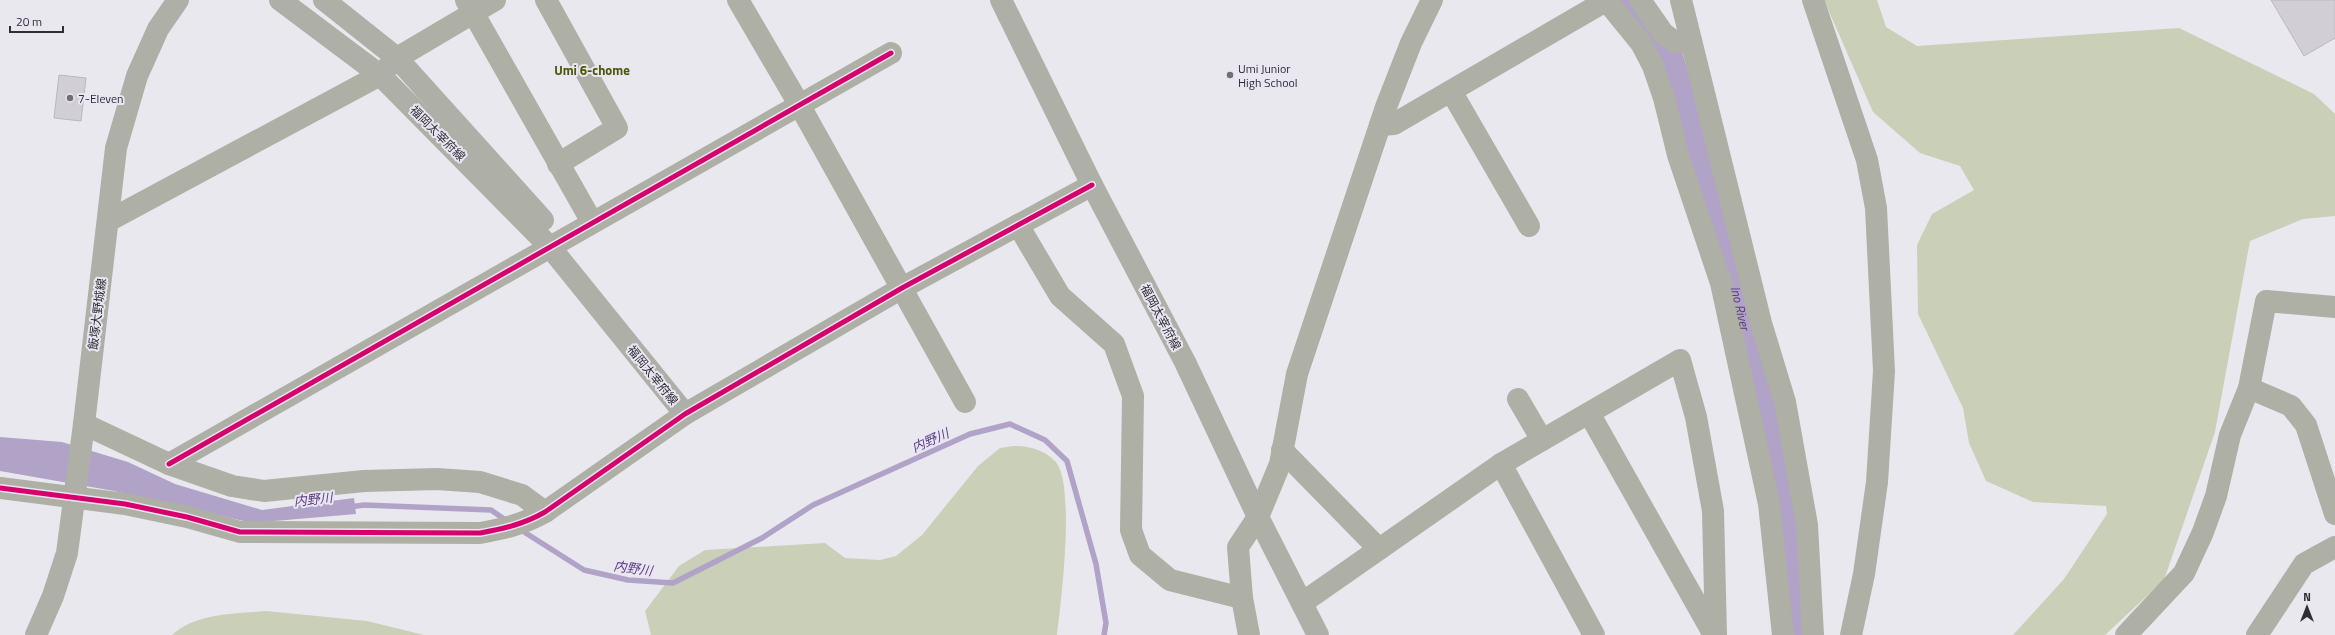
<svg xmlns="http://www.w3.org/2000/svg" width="2335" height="635" font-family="'Titillium Web','Noto Sans JP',sans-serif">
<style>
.green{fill:#cacfb8}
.water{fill:#b1a3c8}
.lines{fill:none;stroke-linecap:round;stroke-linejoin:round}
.stream{stroke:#b1a3c8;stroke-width:5.5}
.river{stroke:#b1a3c8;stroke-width:32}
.building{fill:#d1cfd5;stroke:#bab8be}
.minor{stroke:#aeafa5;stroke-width:22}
.major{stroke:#aeafa7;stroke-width:22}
.cycleway-casing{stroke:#e9e5f2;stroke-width:8}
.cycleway{stroke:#d6006c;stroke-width:5}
.poi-dot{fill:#716f75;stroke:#e9e5f2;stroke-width:1.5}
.labels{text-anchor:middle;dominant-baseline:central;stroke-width:4;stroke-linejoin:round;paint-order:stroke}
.poi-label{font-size:12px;fill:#302e33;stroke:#e9e5f2;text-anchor:start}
.street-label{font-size:12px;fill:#302e33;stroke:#e9e5f2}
.neighbourhood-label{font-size:13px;font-weight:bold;fill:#4c5701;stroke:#e9e5f2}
.water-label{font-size:13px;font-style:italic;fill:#593e7e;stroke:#e9e5f2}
</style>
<rect width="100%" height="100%" fill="#eae8ef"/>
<g class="green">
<polygon points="1824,0 1877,0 1886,27 1917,46 2179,28 2314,94 2335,114 2335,216 2303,219 2250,241 2215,432 2164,580 2105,635 2013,635 2064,579 2107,514 2106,506 2033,502 1986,481 1969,443 1963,408 1918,314 1917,245 1932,214 1974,190 1960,166 1920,153 1873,112"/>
<path d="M1013 446C1029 446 1043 449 1055 461 1076 483 1061 603 1057 635H651L645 611 679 566 705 550 825 543 845 558 880 560 896 556 922 535 978 466 1000 448Z"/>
<path d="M266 611 367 621 424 635H172C196 613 235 614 266 611Z"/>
</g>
<polygon class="water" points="0,437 62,442 128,462 175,484 262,510 354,498 356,514 252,523 114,491 0,471"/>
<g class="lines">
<g class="stream">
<polyline points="349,507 364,505 491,510 507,521"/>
<polyline points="521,530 584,570 628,580 673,583 762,538 813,505 970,434 1010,424 1045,440 1067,461 1096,564 1106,623 1104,635"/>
</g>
<path class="river" id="s1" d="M1625 0 1665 51 1690 131 1721 249 1735 285 1791 518 1796 635"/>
</g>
<g class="building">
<polygon points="2271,0 2335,0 2335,38 2304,56"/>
<polygon points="59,75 86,78 81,121 54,118"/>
</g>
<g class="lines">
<g class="minor">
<polyline points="466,0 592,222"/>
<polyline points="546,0 617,128 558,164"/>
<polyline points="738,0 800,106 965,402"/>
<polyline points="1606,0 1641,43 1653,66 1664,98 1678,155 1721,283 1769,504 1783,635"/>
<polyline points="1640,0 1663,33 1675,42 1691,42"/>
<polyline points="1681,0 1761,323 1785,402 1807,525 1813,635"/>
<polyline points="1813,0 1867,160 1876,208 1884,371 1877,482 1864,574 1851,635"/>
<polyline points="1451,91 1529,226"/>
<polyline points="1380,125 1394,124 1602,3"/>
<polyline points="108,221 380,75 397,58 495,0"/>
<polyline points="1018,225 1060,296 1114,344 1133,396 1131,530 1140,555 1170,580 1242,598"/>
<polyline points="2249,388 2266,301 2335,307"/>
<polyline points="1518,399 1542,440"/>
<polyline points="1589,413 1714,635"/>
<polyline points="84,424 169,464 232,486 264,491 364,481 437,479 480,482 522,495 545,512"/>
<polyline points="1282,450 1379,549"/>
<polyline points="169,464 891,53"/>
<polyline points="1501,464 1594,635"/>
<path d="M0 488 125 504 187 517 240 532 480 533C503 529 524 524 545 512L685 414 902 288 1092 185"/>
<polyline points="1302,603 1501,464 1680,360 1696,417 1713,511 1716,635"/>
<polyline points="1249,635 1242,598 1238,547 1258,517 1280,464 1297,374 1386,107 1411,43 1432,0"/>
<polyline points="2126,635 2184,573 2203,532 2216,496 2230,435 2249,388 2291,406 2306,425 2335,514"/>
<polyline points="2257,635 2304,564 2335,547"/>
</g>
<g class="major">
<polyline points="280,0 380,75 550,247 685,414"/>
<polyline points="324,0 397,58 543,220"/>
<polyline points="1001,0 1092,185 1185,362 1258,517 1318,635"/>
<polyline points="36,635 53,596 67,553 84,424 116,148 137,76 158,29 178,0"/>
</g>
<defs>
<g id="cycleway">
<polyline points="169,464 891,53"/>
<path d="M0 488 125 504 187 517 240 532 480 533C503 529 524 524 545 512L685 414 902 288 1092 185"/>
</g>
</defs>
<use href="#cycleway" class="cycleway-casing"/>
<use href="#cycleway" class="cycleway"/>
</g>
<g class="poi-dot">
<circle cx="1230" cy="75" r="4"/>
<circle cx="70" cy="98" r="4"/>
</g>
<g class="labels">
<g class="poi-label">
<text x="1238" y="68">Umi Junior<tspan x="1238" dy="14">High School</tspan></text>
<text x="78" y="98">7-Eleven</text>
</g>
<g class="street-label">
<text transform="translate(438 133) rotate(45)">福岡太宰府線</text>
<text transform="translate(97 314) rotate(-83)">飯塚大野城線</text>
<text transform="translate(1161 317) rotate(62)">福岡太宰府線</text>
<text transform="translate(653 375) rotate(51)">福岡太宰府線</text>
</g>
<g class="neighbourhood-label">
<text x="592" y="70">Umi 6-chome</text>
</g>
<g class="water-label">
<text stroke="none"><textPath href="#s1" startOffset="333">Ino River</textPath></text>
<text transform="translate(930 440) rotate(-24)">内野川</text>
<text transform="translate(313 499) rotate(-6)">内野川</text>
<text transform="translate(633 568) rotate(8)">内野川</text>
</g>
</g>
<g transform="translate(2307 607)" stroke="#e9e5f2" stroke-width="3" paint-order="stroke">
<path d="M0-3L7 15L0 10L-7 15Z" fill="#302e33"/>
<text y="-6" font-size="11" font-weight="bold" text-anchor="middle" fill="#302e33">N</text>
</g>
<path d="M10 26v6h53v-6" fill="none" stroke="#302e33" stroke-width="2"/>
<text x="16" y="26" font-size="12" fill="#302e33" stroke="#e9e5f2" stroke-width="3" paint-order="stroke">20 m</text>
</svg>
